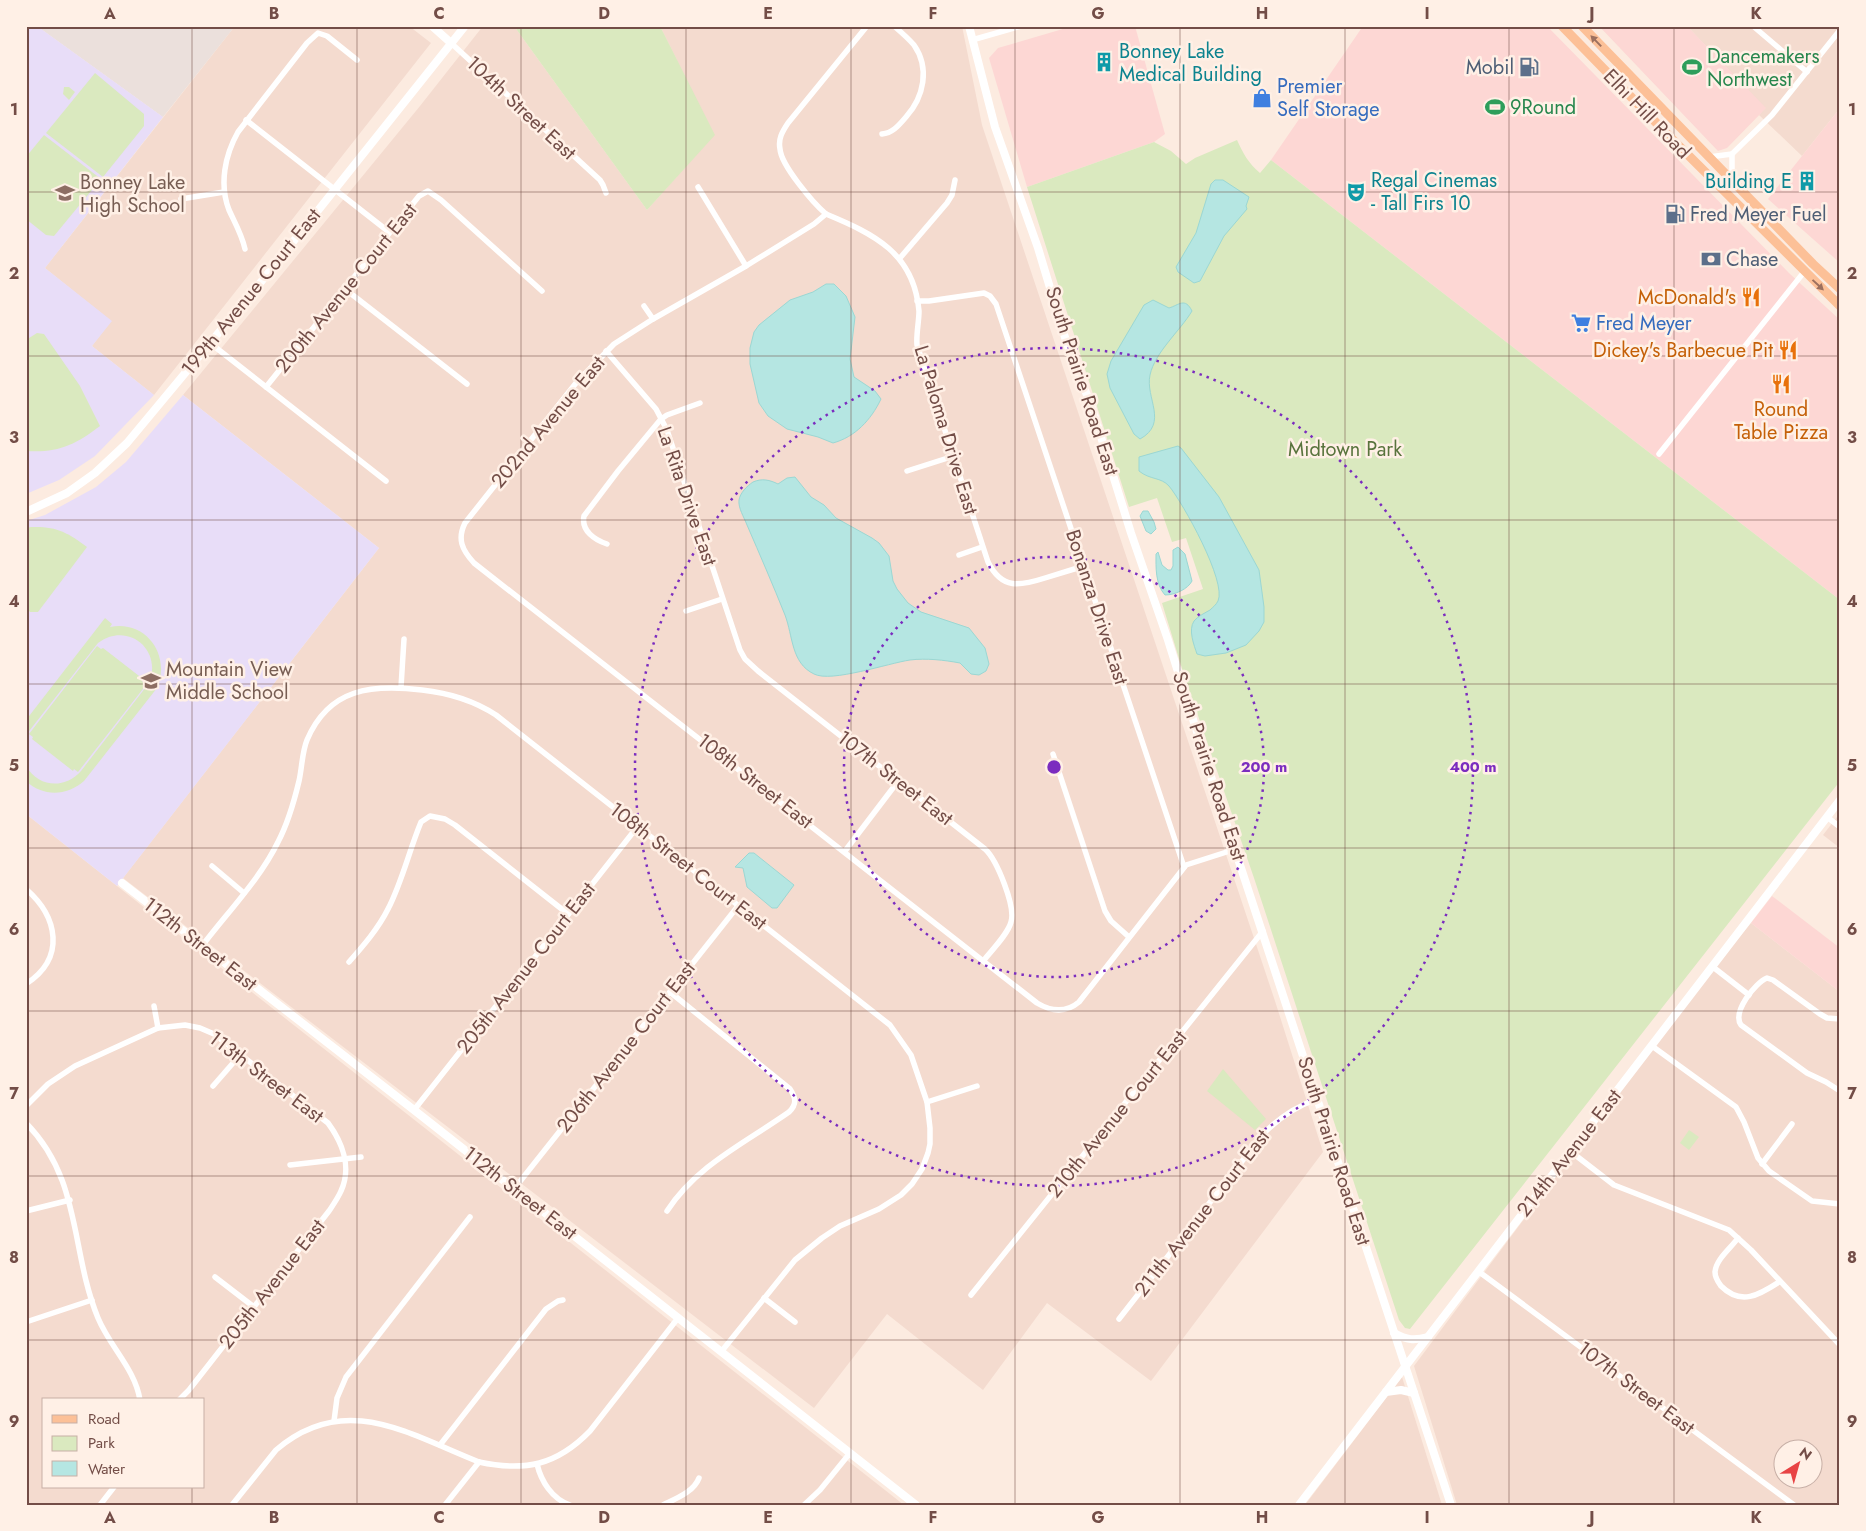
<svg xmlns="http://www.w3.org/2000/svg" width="1866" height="1531" font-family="Jost,sans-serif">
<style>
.residential{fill:#f4dbcf;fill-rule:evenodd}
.commercial{fill:#fdd7d4}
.industrial{fill:#ebe0dc}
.education{fill:#e8ddf8}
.green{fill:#dae9bf}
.water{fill:#b5e6e2;stroke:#9bd7d3}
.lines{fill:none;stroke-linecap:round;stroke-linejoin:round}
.street{stroke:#fff;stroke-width:5.5}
.secondary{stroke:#fff;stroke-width:8}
.primary{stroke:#fcc097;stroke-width:9}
.oneway{fill:#9c705f}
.grid{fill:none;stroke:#734d47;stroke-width:1;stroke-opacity:0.55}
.ring{fill:none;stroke:#7b2cbf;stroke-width:2.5;stroke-dasharray:2.5 5}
.labels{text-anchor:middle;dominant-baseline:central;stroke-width:5;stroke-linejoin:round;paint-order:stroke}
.culture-label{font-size:20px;fill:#0d838f;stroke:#fff0e6;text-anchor:start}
.leisure-label{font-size:20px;fill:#27864d;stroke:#fff0e6;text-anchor:start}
.service-label{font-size:20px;fill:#4e5e75;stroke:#fff0e6;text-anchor:start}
.shop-label{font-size:20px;fill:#366cbe;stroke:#fff0e6;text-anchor:start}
.street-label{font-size:20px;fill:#734d47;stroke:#fff0e6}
.education-label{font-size:20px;fill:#785e54;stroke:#fff0e6;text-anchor:start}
.food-label{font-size:20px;fill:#c56008;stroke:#fff0e6;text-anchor:end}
.park-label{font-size:20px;fill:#59743d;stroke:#fff0e6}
.centre{fill:#7b2cbf;stroke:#fff0e6;stroke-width:2.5}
.ring-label{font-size:15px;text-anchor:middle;font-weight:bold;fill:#7b2cbf;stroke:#fff0e6;stroke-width:5;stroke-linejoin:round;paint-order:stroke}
.neatline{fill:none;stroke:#734d47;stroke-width:2}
.grid-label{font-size:16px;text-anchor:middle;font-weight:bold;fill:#734d47}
</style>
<rect width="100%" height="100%" fill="#fcebe0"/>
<g class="residential">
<polygon points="235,26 409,26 431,43 154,395 92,346 111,321 45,268"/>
<polygon points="483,26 514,26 647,210 714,135 660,26 962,26 982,125 1275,1001 1323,1152 1151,1381 1047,1303 983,1390 887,1314 814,1408 123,878 379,548 183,395 420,106"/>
<polygon points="1687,26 1840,26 1840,108 1802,156 1759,115 1765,108"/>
<polygon points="1840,813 1840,848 1823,835"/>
<path d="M26 814 117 886 904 1505H26ZM44 1400H204V1487H44Z"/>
<path d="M1751 923 1840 992V1505H1457L1414 1366 1677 1015ZM1784 1448H1814V1478H1784Z"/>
<polygon points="1402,1377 1442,1505 1305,1505"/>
</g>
<g class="commercial">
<polygon points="1073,26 1135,26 1165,134 1154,142 1027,187 989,58 998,48"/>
<polygon points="1363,26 1547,26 1789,273 1840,320 1840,600 1271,160"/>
<polygon points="1599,26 1687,26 1766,108 1727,148 1718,151"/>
<polygon points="1840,108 1840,263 1768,199"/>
<polygon points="1772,896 1840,948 1840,992 1751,923"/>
</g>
<polygon class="industrial" points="37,26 235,26 163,117"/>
<g class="education">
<polygon points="26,26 37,26 163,117 45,268 112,321 92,346 154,395 95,456 59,480 26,494"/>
<polygon points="183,395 379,548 117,886 26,814 26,521 45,515 96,487 126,462"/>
</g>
<g class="green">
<polygon points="514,26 660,26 715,135 647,210"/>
<polygon points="95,73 144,114 144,126 103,177 46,133"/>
<polygon points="64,87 69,87 75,92 69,100 63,94"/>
<polygon points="44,135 101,179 54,236 46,235 26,219 26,157"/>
<path d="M1237 140C1243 153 1248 163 1260 173L1271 160 1840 600V781L1410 1329 1405 1328 1399 1320 1254 878 1184 675 1162 603 1203 589 1186 538 1172 542 1157 498 1129 507 1027 187 1154 142 1171 151 1186 164 1195 158Z"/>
<path d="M37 333 44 334 80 386 100 426C75 445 58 453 26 451V340Z"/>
<path d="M31 527C56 526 67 532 87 547L38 612H30L26 608V528Z"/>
<path d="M105 618 112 624 110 627C147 620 171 656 157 688L84 781C67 796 43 797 26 781V766C39 788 65 789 81 771L149 683C163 649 127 621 98 643L26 735V720Z"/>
<polygon points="97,646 101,649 103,648 143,679 142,681 146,685 78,772 74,769 73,771 32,739 33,737 29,734"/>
<polygon points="1223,1069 1266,1119 1255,1130 1207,1091"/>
<polygon points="1689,1130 1699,1137 1689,1150 1680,1143"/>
</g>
<g class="water">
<polygon points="1215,180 1223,180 1249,197 1246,206 1247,209 1224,236 1200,281 1194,283 1178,272 1176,267 1196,233 1211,184"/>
<path d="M826 284H834L846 296 855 317 850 359 854 377 875 391 881 399C871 420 855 437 833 443L818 437 787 429 768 416 759 403 750 364V348L754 332 759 325 790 300 813 292Z"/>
<path d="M1153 300 1169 308C1179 305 1185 297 1192 311 1180 331 1155 352 1150 375 1145 398 1169 423 1140 439L1134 434 1110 388 1107 374 1111 361 1144 305Z"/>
<path d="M1178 446 1181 448 1219 497 1259 570 1264 607V622L1259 631 1246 645 1226 653 1205 656 1197 654C1194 645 1188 630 1194 621 1198 616 1205 613 1210 610 1213 607 1216 605 1218 601 1227 582 1183 503 1169 486 1161 477 1150 480 1139 471V457Z"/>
<path d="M795 477 811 497 824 505 836 518 872 538 879 543 889 556 893 581 897 589 908 603 921 612 969 628 985 648 989 664 986 671 979 675 971 674 960 663C944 660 926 658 910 660 889 663 831 683 814 674 791 663 793 636 785 615 773 585 760 555 747 525 744 517 738 508 739 500 740 493 747 486 753 482 762 478 770 480 778 484L787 478Z"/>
<polygon points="1143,511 1148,511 1154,522 1156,529 1151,534 1146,531 1140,516"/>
<path d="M1178 547 1185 554 1192 581C1188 589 1175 595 1165 595 1155 584 1156 567 1156 554L1158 552 1162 565 1168 570H1171L1173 566V550Z"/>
<polygon points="749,853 754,853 794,885 777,908 772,908 747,887 743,868 735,867"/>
</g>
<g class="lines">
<g class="street">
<path d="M867 26 788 123C782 132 778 139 780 149 781 165 813 203 826 214 874 234 914 253 919 311 919 322 916 334 917 345L988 562C1002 590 1020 586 1045 578 1058 574 1071 570 1084 566"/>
<polyline points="1753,26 1807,72"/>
<polyline points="972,40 1021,26"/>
<polyline points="451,43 600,180 603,185 606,193"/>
<polyline points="246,120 389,232"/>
<path d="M882 134C893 133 899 125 906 117 924 97 930 68 914 45 908 38 901 32 894 26"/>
<polyline points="1732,154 1772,115 1840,30"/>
<polyline points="1709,157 1732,154 1732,181"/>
<polyline points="698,187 746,266"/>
<polyline points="181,199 224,192"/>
<path d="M826 214 814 224 746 266 653 319 614 344 576 383 465 523C457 539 462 550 474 563L1037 1003C1052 1012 1066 1013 1079 1002L1186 865 1236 849"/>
<path d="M245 249C242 235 235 223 229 210 219 184 225 155 238 132L307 43 318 33 327 36 357 60"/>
<polyline points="900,258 947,203 952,195 955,180"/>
<polyline points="345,289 467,384"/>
<polyline points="917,301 929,301 984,293 990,296 996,304 1184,867"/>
<polyline points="644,306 653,319"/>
<polyline points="210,343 386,481"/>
<path d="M606 351 656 409 667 430 740 650 745 659 758 671 985 849C997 860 1016 907 1011 922 1008 934 992 950 984 960"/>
<polyline points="266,387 419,196 428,191 441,200 542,291"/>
<polyline points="1659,454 1804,272"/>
<polyline points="907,471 954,456"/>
<path d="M607 544C595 540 581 531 584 516L618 471 661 419 667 415 700 403"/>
<polyline points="959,555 982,547"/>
<polyline points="686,611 722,599"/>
<polyline points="401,687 404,639"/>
<polyline points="1053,754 1105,911 1111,921 1129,937"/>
<polyline points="1827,817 1840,827"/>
<polyline points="845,851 899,780"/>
<polyline points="212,866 244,893"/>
<path d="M26 889C58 917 66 958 26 984"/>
<path d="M202 946C227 913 260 879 278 842 288 823 294 802 299 781 302 768 302 752 307 740 329 688 372 684 422 690 449 693 473 700 496 715L890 1025 911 1055 927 1102 930 1128V1144L928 1153 922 1169 912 1184 901 1195 879 1209 840 1226 822 1238 795 1260 721 1352"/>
<path d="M349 962C363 946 378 929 388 909 402 882 409 851 421 822L430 816 445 819 455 825 568 914"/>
<polyline points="1713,967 1749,995"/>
<polyline points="154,1006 158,1028"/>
<path d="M1840 1019 1827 1018 1820 1014 1773 980 1767 978C1755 983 1732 1012 1741 1025L1807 1073 1826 1082 1840 1091"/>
<polyline points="1652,1046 1736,1107 1744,1122 1758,1158 1769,1171 1812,1201 1840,1204"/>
<polyline points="213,1086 240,1055"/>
<polyline points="927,1102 977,1086"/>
<path d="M26 1106 48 1084 75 1066 158 1028 185 1025 200 1028 214 1034 328 1123C342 1142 352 1167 341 1191 338 1198 333 1205 329 1211L189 1390 179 1400"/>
<polyline points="414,1110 638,826"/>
<path d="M26 1123C82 1180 70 1250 98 1318 110 1347 135 1369 140 1400"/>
<polyline points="1570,1151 1614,1185 1729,1230 1751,1250 1840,1345"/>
<polyline points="1762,1164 1792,1124"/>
<polyline points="290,1165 361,1157"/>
<polyline points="514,1189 738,906"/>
<polyline points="26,1211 70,1200"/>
<path d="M667 1211C697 1165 745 1143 789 1112 797 1104 796 1098 790 1089L670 992"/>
<path d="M1738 1238C1731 1248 1716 1259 1715 1272 1715 1278 1718 1282 1721 1286 1741 1306 1759 1295 1779 1282"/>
<polyline points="1478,1271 1794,1505"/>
<polyline points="215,1277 254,1307"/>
<polyline points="971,1295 1263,931"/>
<polyline points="764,1298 795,1322"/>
<path d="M1119 1319 1264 1133C1279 1118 1297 1106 1317 1099"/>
<polyline points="26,1322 92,1300"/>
<polyline points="334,1421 337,1398 346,1377 470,1217"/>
<polyline points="440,1445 546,1309 558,1301 563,1300"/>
<path d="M537 1464C541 1481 552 1499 570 1505"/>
<polyline points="100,1505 114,1487"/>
<path d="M232 1505 276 1450C345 1391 408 1434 479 1462 525 1472 557 1465 590 1431L678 1318"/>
<polyline points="445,1505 479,1462"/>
<path d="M663 1505C675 1499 694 1492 699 1478"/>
<polyline points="804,1505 820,1490 850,1453"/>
</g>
<g class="secondary">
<polyline points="432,26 451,43"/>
<polyline points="969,26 995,127 1038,248 1067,344 1092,408 1131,533 1168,640 1214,786 1451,1505"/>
<polyline points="26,512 67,493 95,473 127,443 265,277 465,26"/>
<polyline points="122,883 414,1110 916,1505"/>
<path d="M1394 1333C1407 1340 1414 1341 1428 1337"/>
<polyline points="1386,1392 1401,1390 1414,1393"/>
<polyline points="1299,1505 1840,800"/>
</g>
<g class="primary">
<polyline points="1562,26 1674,141 1840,306"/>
<polyline points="1582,26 1813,264 1840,289"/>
</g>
</g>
<defs><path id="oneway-solid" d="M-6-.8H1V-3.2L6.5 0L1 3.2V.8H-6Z" transform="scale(1.25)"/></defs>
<g class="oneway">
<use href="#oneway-solid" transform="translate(1596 41) rotate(-134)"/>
<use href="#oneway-solid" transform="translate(1818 285) rotate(43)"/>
</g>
<path class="grid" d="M192 26V1400M357 26V1505M521 26V1505M686 26V1505M851 26V1505M1015 26V1505M1180 26V1505M1345 26V1505M1509 26V1505M1674 26V1505M26 192H1840M26 356H1840M26 520H1840M26 684H1840M26 848H1840M26 1011H1840M26 1176H1840M26 1340H1840M192 1487V1505"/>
<g class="ring">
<circle cx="1054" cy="767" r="210"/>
<circle cx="1054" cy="767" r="419"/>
</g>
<defs>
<symbol id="building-bare" viewBox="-9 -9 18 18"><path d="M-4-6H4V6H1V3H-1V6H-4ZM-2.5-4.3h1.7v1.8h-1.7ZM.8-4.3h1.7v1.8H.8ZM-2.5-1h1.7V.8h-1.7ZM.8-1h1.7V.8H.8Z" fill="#0f9aa8" stroke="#fff0e6" stroke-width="2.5" paint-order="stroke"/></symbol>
<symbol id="fuel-bare" viewBox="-9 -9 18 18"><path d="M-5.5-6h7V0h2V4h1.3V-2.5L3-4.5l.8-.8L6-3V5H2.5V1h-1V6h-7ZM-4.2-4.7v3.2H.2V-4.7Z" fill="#5c6f8a" stroke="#fff0e6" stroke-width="2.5" paint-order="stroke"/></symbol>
<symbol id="stadium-bare" viewBox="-9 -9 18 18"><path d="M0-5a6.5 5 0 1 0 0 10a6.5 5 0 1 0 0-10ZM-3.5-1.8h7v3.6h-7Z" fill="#2e9e5b" stroke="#fff0e6" stroke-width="2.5" paint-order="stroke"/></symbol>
<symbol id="shop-bare" viewBox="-9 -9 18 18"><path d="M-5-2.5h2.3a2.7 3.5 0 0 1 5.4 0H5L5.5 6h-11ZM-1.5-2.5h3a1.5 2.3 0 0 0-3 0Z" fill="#3f7fe0" stroke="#fff0e6" stroke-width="2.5" paint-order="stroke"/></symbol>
<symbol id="theatre-bare" viewBox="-9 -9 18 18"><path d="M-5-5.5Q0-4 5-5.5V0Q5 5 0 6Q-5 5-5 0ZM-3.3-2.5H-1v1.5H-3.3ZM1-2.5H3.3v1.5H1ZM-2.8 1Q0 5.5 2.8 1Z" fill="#0f9aa8" stroke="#fff0e6" stroke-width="2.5" paint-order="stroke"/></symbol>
<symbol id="school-bare" viewBox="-9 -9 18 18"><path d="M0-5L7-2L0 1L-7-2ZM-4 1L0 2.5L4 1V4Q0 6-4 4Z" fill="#8d6e63" stroke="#fff0e6" stroke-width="2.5" paint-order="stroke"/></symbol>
<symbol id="bank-bare" viewBox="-9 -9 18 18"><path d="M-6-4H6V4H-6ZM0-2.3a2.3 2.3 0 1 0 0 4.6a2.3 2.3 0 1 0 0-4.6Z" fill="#5c6f8a" stroke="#fff0e6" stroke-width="2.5" paint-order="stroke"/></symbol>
<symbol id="restaurant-bare" viewBox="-9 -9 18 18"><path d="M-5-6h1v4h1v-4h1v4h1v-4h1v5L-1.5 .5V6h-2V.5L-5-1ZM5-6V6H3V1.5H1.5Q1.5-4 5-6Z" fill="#e8710a" stroke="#fff0e6" stroke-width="2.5" paint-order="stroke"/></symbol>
<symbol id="supermarket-bare" viewBox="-9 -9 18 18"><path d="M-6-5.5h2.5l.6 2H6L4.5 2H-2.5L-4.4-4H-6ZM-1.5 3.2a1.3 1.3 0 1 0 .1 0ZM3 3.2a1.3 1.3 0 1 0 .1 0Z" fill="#3f7fe0" stroke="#fff0e6" stroke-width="2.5" paint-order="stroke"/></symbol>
</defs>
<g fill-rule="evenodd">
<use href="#building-bare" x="1090" y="48" width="28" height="28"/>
<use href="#fuel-bare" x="1515" y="53" width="28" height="28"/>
<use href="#stadium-bare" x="1678" y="53" width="28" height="28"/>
<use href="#shop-bare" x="1248" y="84" width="28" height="28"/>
<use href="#stadium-bare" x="1481" y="93" width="28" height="28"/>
<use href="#building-bare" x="1793" y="167" width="28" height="28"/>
<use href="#theatre-bare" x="1342" y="178" width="28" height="28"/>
<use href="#school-bare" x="51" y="179" width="28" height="28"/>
<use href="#fuel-bare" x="1661" y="200" width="28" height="28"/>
<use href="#bank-bare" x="1697" y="245" width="28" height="28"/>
<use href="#restaurant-bare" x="1737" y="283" width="28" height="28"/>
<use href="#supermarket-bare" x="1567" y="309" width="28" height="28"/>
<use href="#restaurant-bare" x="1774" y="336" width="28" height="28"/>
<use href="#restaurant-bare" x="1767" y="370" width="28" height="28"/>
<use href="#school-bare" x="137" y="667" width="28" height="28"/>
</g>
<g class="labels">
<g class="culture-label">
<text x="1119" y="51">Bonney Lake<tspan x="1119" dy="23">Medical Building</tspan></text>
<text x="1371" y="180">Regal Cinemas<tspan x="1371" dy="23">- Tall Firs 10</tspan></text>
<text x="1792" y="181" text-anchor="end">Building E</text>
</g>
<g class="leisure-label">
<text x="1707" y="56">Dancemakers<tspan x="1707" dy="23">Northwest</tspan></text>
<text x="1510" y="107">9Round</text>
</g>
<g class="service-label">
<text x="1514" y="67" text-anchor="end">Mobil</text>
<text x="1690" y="214">Fred Meyer Fuel</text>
<text x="1726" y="259">Chase</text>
</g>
<g class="shop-label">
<text x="1277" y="86">Premier<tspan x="1277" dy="23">Self Storage</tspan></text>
<text x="1596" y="323">Fred Meyer</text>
</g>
<g class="street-label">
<text transform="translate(521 108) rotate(43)">104th Street East</text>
<text transform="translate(1647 114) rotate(46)">Elhi Hill Road</text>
<text transform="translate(346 288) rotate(-51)">200th Avenue Court East</text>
<text transform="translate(251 292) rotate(-51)">199th Avenue Court East</text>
<text transform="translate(1082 381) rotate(72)">South Prairie Road East</text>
<text transform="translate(548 422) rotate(-50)">202nd Avenue East</text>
<text transform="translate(946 430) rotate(73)">La Paloma Drive East</text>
<text transform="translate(687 496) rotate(71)">La Rita Drive East</text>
<text transform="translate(1097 607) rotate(72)">Bonanza Drive East</text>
<text transform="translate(1209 766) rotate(72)">South Prairie Road East</text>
<text transform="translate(895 778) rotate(38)">107th Street East</text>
<text transform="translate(755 781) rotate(38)">108th Street East</text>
<text transform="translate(688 866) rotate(38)">108th Street Court East</text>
<text transform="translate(200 944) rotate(38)">112th Street East</text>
<text transform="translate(526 968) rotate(-52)">205th Avenue Court East</text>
<text transform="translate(626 1047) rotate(-52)">206th Avenue Court East</text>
<text transform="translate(266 1077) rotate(37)">113th Street East</text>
<text transform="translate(1117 1114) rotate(-51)">210th Avenue Court East</text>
<text transform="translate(1334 1151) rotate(72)">South Prairie Road East</text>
<text transform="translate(1569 1153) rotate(-52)">214th Avenue East</text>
<text transform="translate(520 1193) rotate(38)">112th Street East</text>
<text transform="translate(1202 1213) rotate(-52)">211th Avenue Court East</text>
<text transform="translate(272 1284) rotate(-52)">205th Avenue East</text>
<text transform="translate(1636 1388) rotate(37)">107th Street East</text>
</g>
<g class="education-label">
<text x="80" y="182">Bonney Lake<tspan x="80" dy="23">High School</tspan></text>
<text x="166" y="669">Mountain View<tspan x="166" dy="23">Middle School</tspan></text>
</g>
<g class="food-label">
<text x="1736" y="297">McDonald's</text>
<text x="1773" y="350">Dickey's Barbecue Pit</text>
<text x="1781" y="409" text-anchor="middle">Round<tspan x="1781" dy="23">Table Pizza</tspan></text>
</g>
<g class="park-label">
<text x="1345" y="449">Midtown Park</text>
</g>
</g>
<circle cx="1054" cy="767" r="8" class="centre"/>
<g class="ring-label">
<text x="1264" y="772">200 m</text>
<text x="1473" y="772">400 m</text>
</g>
<rect width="1866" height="1531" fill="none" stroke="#fff0e6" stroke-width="55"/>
<rect x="42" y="1398" width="162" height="90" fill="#fff0e6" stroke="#c7afa6"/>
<rect x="52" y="1415" width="25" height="8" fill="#fcc097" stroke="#c7afa6"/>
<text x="88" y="1424" font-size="15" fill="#734d47">Road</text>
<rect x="52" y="1436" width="25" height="15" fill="#dae9bf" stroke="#c7afa6"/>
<text x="88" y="1448" font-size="15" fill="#734d47">Park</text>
<rect x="52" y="1461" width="25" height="15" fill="#b5e6e2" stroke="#c7afa6"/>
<text x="88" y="1474" font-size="15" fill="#734d47">Water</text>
<g transform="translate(1798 1464) rotate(37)"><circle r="24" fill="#fff0e6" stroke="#c7afa6"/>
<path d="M0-4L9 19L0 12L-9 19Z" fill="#e84344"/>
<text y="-8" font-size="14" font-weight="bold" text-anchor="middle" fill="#734d47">N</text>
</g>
<rect x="28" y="28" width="1810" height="1476" class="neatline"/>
<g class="grid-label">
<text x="110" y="19">A</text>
<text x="274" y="19">B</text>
<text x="439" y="19">C</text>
<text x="604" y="19">D</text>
<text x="768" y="19">E</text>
<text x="933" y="19">F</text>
<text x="1098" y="19">G</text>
<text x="1262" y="19">H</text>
<text x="1427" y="19">I</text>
<text x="1592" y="19">J</text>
<text x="1756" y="19">K</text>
<text x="14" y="115">1</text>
<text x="1852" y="115">1</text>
<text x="14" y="279">2</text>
<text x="1852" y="279">2</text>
<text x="14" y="443">3</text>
<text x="1852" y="443">3</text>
<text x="14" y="607">4</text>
<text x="1852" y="607">4</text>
<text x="14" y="771">5</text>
<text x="1852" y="771">5</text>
<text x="14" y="935">6</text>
<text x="1852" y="935">6</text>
<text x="14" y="1099">7</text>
<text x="1852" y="1099">7</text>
<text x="14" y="1263">8</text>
<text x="1852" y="1263">8</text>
<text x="14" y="1427">9</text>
<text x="1852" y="1427">9</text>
<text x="110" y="1523">A</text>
<text x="274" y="1523">B</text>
<text x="439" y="1523">C</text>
<text x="604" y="1523">D</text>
<text x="768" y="1523">E</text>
<text x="933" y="1523">F</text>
<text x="1098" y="1523">G</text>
<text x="1262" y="1523">H</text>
<text x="1427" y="1523">I</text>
<text x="1592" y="1523">J</text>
<text x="1756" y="1523">K</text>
</g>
</svg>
